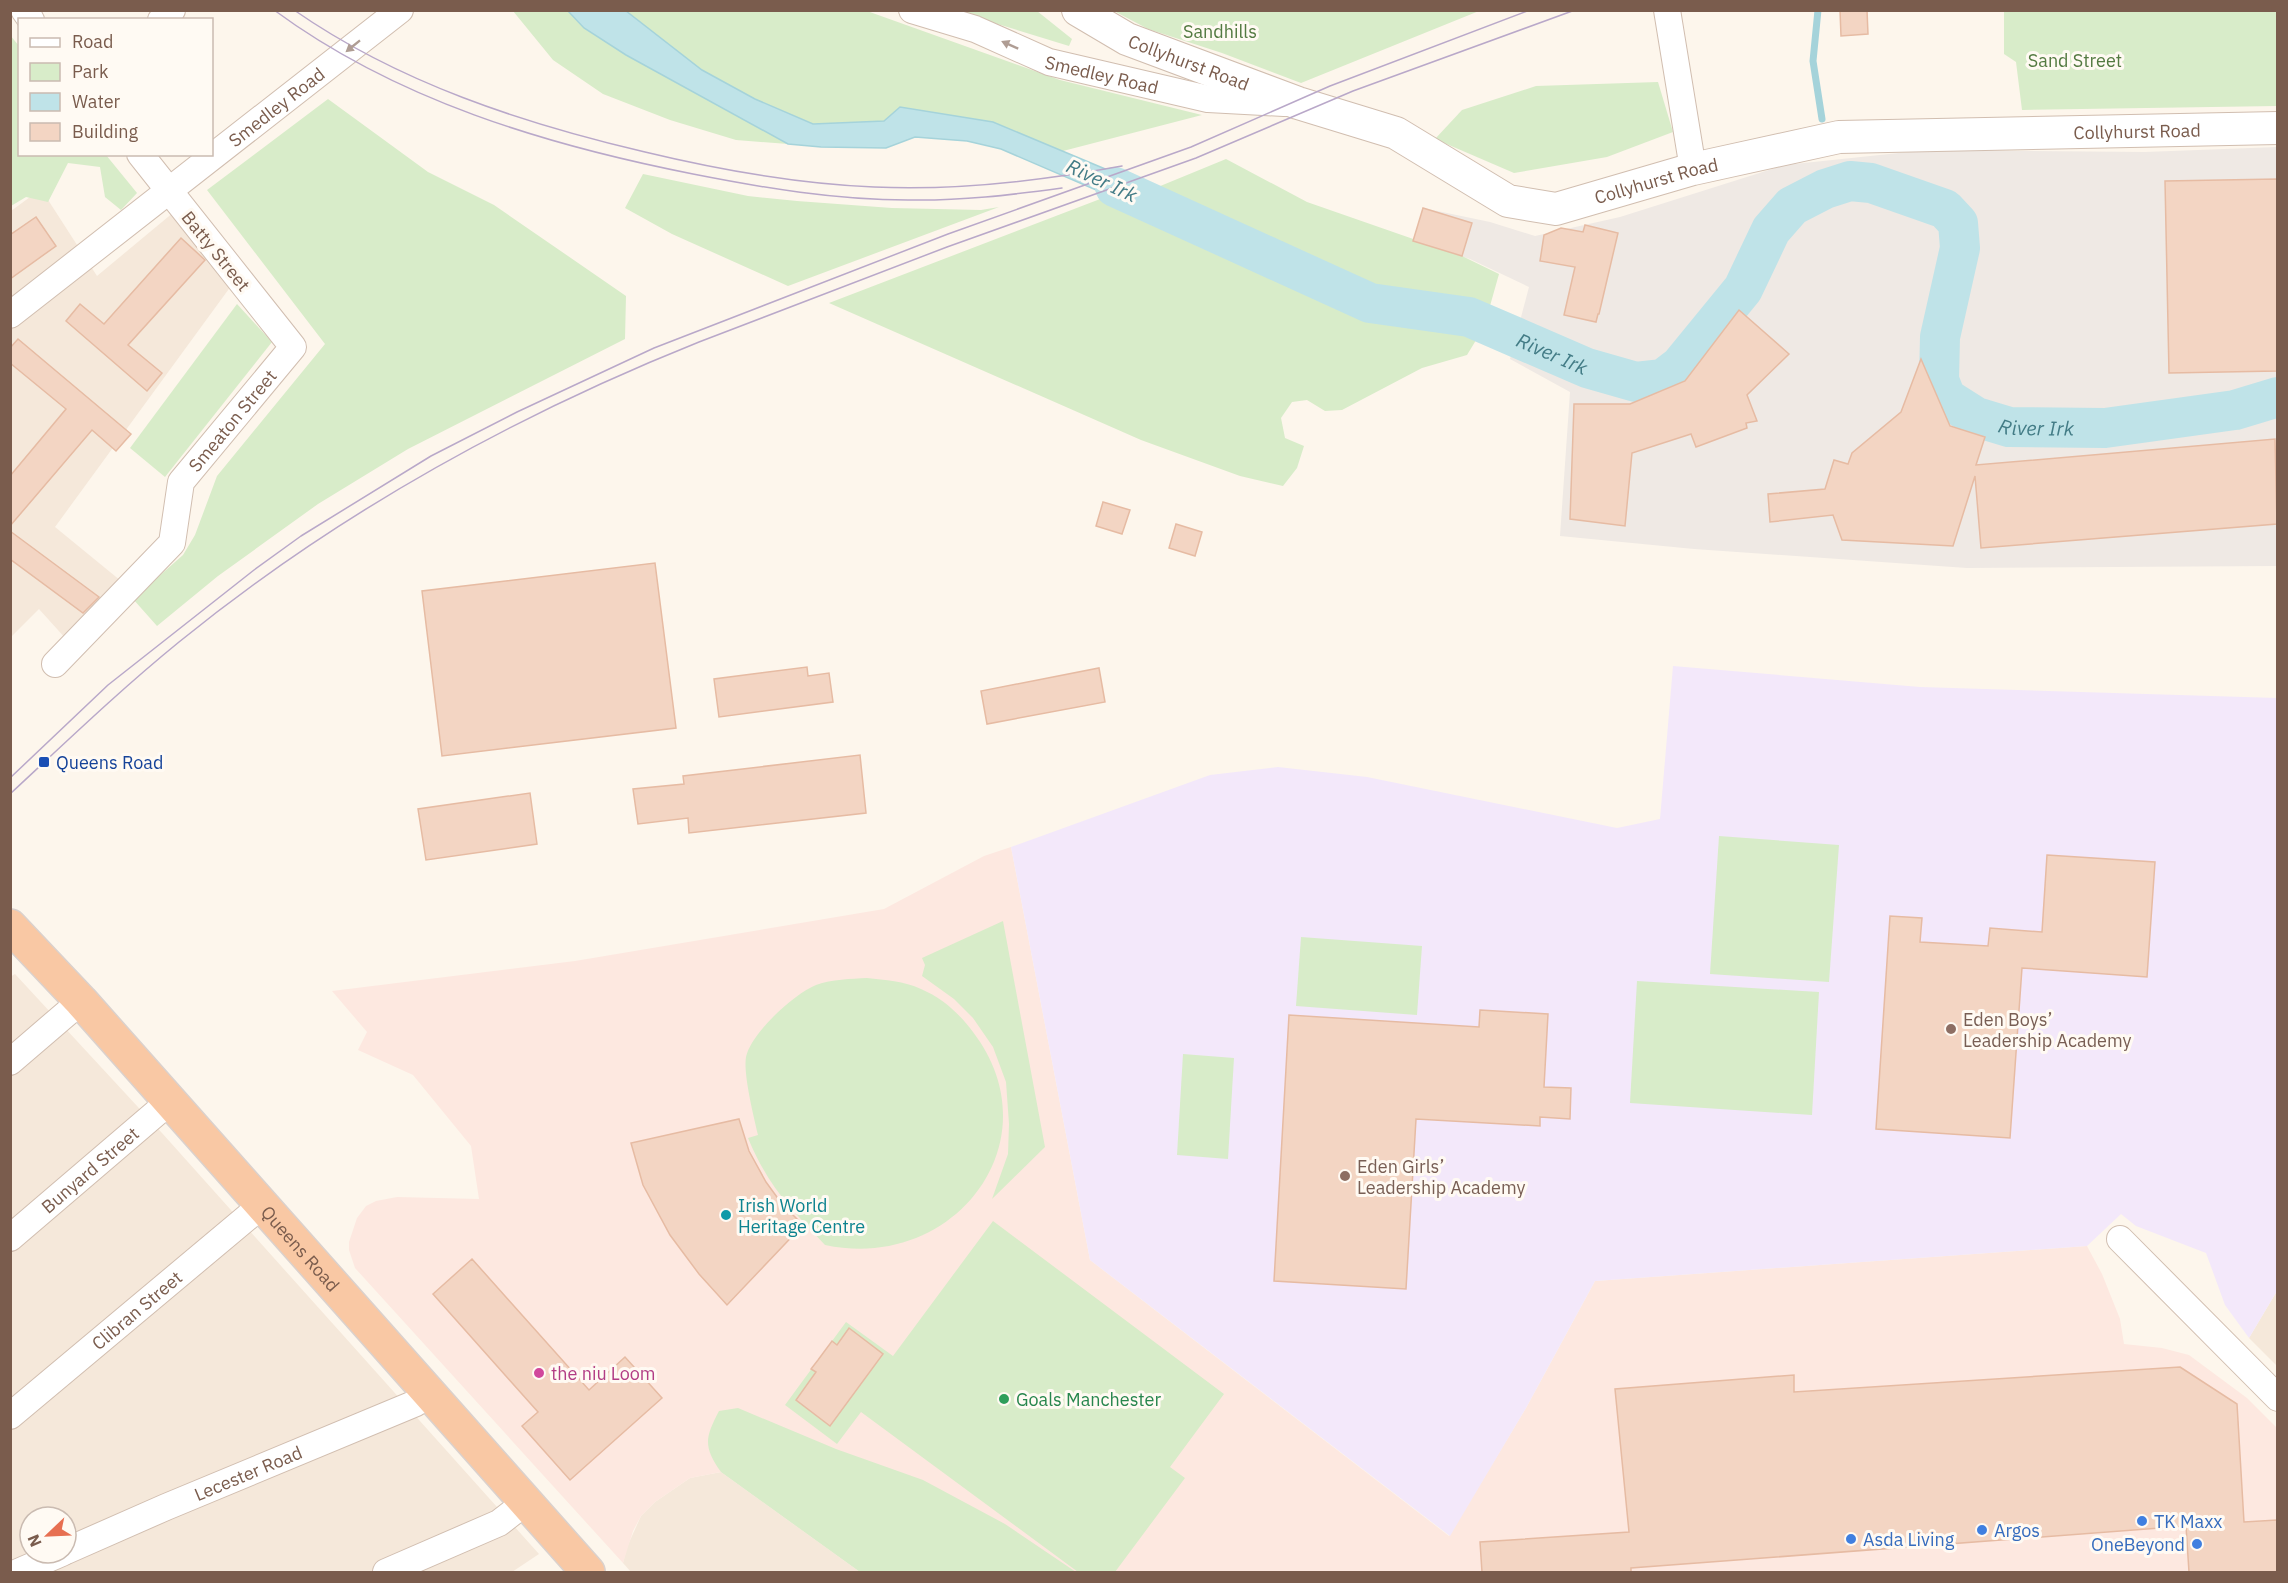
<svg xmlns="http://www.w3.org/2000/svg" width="2288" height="1583" font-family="'IBM Plex Sans',sans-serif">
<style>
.residential{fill:#f5e8da;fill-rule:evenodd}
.commercial{fill:#fde8e0}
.industrial{fill:#efe9e4}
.education{fill:#f3e8fa}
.green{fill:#d8ecc9}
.water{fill:#bfe3e8;stroke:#a5d3da;stroke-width:1.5}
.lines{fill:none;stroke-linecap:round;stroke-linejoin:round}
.stream{stroke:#a5d3da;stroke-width:7}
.river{stroke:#bfe3e8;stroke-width:40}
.building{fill:#f3d5c3;stroke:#e6bba3;stroke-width:1.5}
.minor-casing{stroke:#d1beb0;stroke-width:28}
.tertiary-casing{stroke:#d1beb0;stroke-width:34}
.trunk-casing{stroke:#dad1cd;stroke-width:36}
.minor{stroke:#fff;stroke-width:26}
.tertiary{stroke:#fff;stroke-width:32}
.trunk{stroke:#f9c8a4;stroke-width:33}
.tram{stroke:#b9a8c9;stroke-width:1.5}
.oneway{fill:#af9d94}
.transit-dot{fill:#1a4fb4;stroke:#fffaf3;stroke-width:2}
.education-dot{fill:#8d6e63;stroke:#fffaf3;stroke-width:2}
.culture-dot{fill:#0f9aa8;stroke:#fffaf3;stroke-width:2}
.hotel-dot{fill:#d1479c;stroke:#fffaf3;stroke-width:2}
.leisure-dot{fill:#2e9e5b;stroke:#fffaf3;stroke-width:2}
.shop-dot{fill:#3f7fe0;stroke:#fffaf3;stroke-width:2}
.labels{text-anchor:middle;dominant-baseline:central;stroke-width:6;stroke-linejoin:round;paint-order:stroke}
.park-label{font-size:18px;fill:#537a41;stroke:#fffaf3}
.street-label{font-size:18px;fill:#7a5c4d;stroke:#fffaf3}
.transit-label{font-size:18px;fill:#164399;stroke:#fffaf3;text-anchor:start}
.education-label{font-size:18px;fill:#785e54;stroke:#fffaf3;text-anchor:start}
.culture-label{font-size:18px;fill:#0d838f;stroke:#fffaf3;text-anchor:start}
.hotel-label{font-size:18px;fill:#b23c85;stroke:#fffaf3;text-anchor:start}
.leisure-label{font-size:18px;fill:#27864d;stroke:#fffaf3;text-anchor:start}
.shop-label{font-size:18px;fill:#366cbe;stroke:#fffaf3;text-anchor:start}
.water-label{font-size:20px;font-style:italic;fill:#437c86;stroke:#fffaf3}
</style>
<rect width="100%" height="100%" fill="#fdf6ec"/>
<g class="residential">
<polygon points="41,189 97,276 174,212 231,286 55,527 121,581 67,640 39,609 11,637 11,211"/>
<path d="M15 974 162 1133 539 1554 512 1572H11L10 977ZM30 1517H66V1553H30Z"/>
<polygon points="2277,1291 2277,1366 2249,1338"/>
<polygon points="721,1472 860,1572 631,1572 623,1563 627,1547 641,1516 655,1502 690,1478"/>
</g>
<polygon class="commercial" points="1011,847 1090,1260 1449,1536 1526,1408 1595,1281 2087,1246 2102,1274 2120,1319 2124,1344 2162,1348 2189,1355 2247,1398 2277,1428 2277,1572 860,1572 721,1472 690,1478 655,1502 641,1516 633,1531 623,1563 355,1268 349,1250 349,1242 357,1218 366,1206 376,1201 397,1197 479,1199 471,1146 413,1075 358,1050 367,1032 332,991 575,961 884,909 984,856"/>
<polygon class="industrial" points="2277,147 2277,566 1967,568 1694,549 1560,536 1570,392 1510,359 1529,287 1470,259 1413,241 1423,208 1490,222 1535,236 1620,217 1785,165 1927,150 2145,152"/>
<polygon class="education" points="1673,666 1920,687 2277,698 2277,1291 2249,1338 2225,1305 2206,1253 2136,1226 2121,1214 2087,1246 1595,1281 1526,1408 1450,1536 1090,1260 1011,847 1210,775 1278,767 1367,777 1617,828 1660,819"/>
<g class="green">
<polygon points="513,11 568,11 584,28 626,54 788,144 736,140 670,120 603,94 553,60"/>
<polygon points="626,11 867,11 1060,80 1202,115 1063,151 884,121 813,124 755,99 702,70"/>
<polygon points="955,11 1037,11 1072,39 1069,46"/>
<polygon points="1114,11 1479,11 1301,83 1222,53 1148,29"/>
<polygon points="2004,11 2277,11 2277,106 2022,110 2016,62 2004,54"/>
<polygon points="10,35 19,46 20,154 106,155 137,193 121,210 105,197 100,167 68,163 48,202 26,197 11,206"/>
<polygon points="1658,82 1673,132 1607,157 1514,173 1435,139 1462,110 1536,86"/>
<polygon points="328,99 428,172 494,205 626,296 625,339 408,449 318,504 218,576 157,626 133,599 183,555 195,535 217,476 325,344 207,190"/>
<polygon points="1226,159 1307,202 1462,256 1499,274 1488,313 1374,291 1226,228 1178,204 1153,189"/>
<polygon points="643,174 748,196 797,201 892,208 981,210 999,207 788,286 672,234 625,208"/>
<polygon points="1108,196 1294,281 1365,310 1465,326 1481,332 1467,355 1422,368 1342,410 1325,411 1307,400 1292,402 1281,418 1285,438 1304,446 1297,468 1283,486 1240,476 1141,440 829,303"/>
<polygon points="237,304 272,342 165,477 130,448"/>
<polygon points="1719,836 1839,845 1829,982 1710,974"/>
<polygon points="1003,921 1045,1147 992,1199 1008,1154 1009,1124 1006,1082 993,1047 973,1018 954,999 922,976 925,965 922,958"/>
<polygon points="1301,937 1422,946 1417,1015 1296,1006"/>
<path d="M867 978C885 980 904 981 921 989 942 998 959 1013 973 1032 1056 1141 954 1273 825 1245 790 1208 768 1186 748 1138L758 1135C754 1117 743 1074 746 1057 751 1033 794 994 816 985 832 979 851 979 867 978Z"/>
<polygon points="1637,981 1819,992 1812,1115 1630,1103"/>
<polygon points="1183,1054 1234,1058 1228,1159 1177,1155"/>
<polygon points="993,1221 1224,1394 1170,1467 1185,1478 1115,1572 1078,1572 861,1412 837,1444 785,1405 846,1322 893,1356"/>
<path d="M738 1408 836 1449 923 1480 1005 1524 1076 1572H860L721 1472C703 1446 705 1438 719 1411Z"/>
</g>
<polygon class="water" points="568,11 626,11 702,70 755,99 813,124 884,121 900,107 993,122 1153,189 1178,204 1154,215 1001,149 967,141 915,137 886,148 821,147 788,144 626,55 584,28"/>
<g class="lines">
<polyline class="stream" points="1818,10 1813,61 1822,119"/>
<path class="river" id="s1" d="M1115 187 1370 303 1469 317 1587 368 1636 382 1663 379 1680 366 1743 289 1771 230 1792 206 1825 189 1850 181 1871 183 1945 209 1958 223 1960 248 1940 337 1939 380 1946 398 1976 417 2009 427 2105 428 2235 410 2278 397"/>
</g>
<g class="building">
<polygon points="1840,10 1867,10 1868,34 1841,36"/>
<polygon points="2277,179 2277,371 2169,373 2165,181"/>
<polygon points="1423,208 1472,223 1462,256 1413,241"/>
<polygon points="36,217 56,246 10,279 10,235"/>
<polygon points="1585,225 1618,233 1599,314 1598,314 1596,322 1564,315 1575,267 1540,261 1544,235 1561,228 1583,232"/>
<polygon points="181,238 205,260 128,345 162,373 147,391 66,321 80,304 104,324"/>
<polygon points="1739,310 1789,354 1747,395 1757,421 1746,423 1747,428 1696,447 1691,434 1632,453 1625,526 1570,519 1574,404 1630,404 1685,381"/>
<polygon points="18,339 131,434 116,451 92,430 10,526 10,476 66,409 10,363 10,348"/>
<polygon points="1921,359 1950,426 1985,437 1976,465 2275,439 2277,524 1981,548 1975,476 1953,546 1842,540 1833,515 1770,522 1768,494 1825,489 1834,460 1848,464 1852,453 1901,412"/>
<polygon points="1103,502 1130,510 1122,534 1096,526"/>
<polygon points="1176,524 1202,532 1195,556 1169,548"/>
<polygon points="10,531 99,597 83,613 10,559"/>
<polygon points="655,563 676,728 442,756 422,591"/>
<polygon points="807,667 808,676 829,673 833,702 719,717 714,679"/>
<polygon points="1099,668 1105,702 987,724 981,691"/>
<polygon points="860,755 866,813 689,833 688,818 638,824 633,789 684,784 683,776"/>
<polygon points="530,793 537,844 426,860 418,809"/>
<polygon points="2047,855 2155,862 2147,977 2022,968 2010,1138 1876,1129 1890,916 1922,918 1920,942 1988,946 1990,928 2042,932"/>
<polygon points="1480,1010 1548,1014 1544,1087 1571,1088 1570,1119 1540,1117 1540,1126 1416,1119 1406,1289 1274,1281 1289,1015 1479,1027"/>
<polygon points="739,1119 749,1151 766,1182 782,1204 803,1225 727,1305 699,1274 670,1235 643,1185 631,1143"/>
<polygon points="472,1259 589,1390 625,1357 662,1398 570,1480 522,1426 538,1412 433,1294"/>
<polygon points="849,1328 883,1354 830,1426 796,1400 816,1372 811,1369 818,1360 832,1341 837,1345"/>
<polygon points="2180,1367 2237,1404 2244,1522 2277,1520 2277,1572 2189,1572 2186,1526 1631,1568 1631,1572 1482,1572 1480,1542 1629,1532 1615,1389 1794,1375 1794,1392"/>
</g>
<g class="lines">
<defs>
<g id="minor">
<polyline points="24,10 31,20"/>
<path id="s2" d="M912 10 975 29 1049 62 1208 99 1284 103"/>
<polyline points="1667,10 1693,169"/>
<polyline points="161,20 172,10"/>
<path id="s3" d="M10 315 400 10"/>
<path id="s4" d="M55 664 172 543 181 482 293 347 140 154"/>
<polyline points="10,1062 81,1001"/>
<path id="s5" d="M10 1238 169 1102"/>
<polyline points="2120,1239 2278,1398"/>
<path id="s6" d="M10 1416 262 1205"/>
<path id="s7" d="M66 1551 166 1507 416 1403 427 1393"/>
<polyline points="18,1572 62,1553"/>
<polyline points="386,1572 499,1523 526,1502"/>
</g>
<g id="tertiary">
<path id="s8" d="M1078 10 1127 39 1298 103 1396 133 1508 201 1556 209 1693 169 1839 137 2278 128"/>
</g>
<g id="trunk">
<path id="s9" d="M10 926 81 1001 588 1572"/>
</g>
</defs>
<use href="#minor" class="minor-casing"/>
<use href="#tertiary" class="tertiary-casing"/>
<use href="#trunk" class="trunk-casing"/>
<use href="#minor" class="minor"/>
<use href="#tertiary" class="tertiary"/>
<use href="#trunk" class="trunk"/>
<g class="tram">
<path d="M274 10C396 100 546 145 693 174 764 188 836 200 908 200 960 201 1011 195 1062 188"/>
<path d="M294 10C399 83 522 123 645 152 720 170 797 184 874 187 957 191 1040 181 1122 166"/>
<polyline points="10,778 108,685 254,570 301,536 431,456 517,412 654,348 948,234 1191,147 1330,86 1530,10"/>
<path d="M10 794C66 742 120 690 179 642 334 516 514 416 699 342L947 247 1196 158 1353 91 1575 10"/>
</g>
</g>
<defs><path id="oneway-solid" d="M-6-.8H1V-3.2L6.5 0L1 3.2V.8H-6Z" transform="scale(1.5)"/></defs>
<g class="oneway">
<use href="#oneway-solid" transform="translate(1010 45) rotate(-156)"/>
<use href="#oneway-solid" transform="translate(353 46) rotate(141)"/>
</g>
<rect class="transit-dot" x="38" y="756" width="12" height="12" rx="3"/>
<g class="education-dot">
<circle cx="1951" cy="1029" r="6"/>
<circle cx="1345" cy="1176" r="6"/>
</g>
<circle class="culture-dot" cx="726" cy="1215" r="6"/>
<circle class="hotel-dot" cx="539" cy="1373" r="6"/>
<circle class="leisure-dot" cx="1004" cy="1399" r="6"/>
<g class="shop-dot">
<circle cx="2142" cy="1521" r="6"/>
<circle cx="1982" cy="1530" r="6"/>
<circle cx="1851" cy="1539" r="6"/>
<circle cx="2197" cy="1544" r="6"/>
</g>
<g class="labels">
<g class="park-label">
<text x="1220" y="31">Sandhills</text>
<text x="2075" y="60">Sand Street</text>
</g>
<g class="street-label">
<text stroke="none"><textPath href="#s8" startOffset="123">Collyhurst Road</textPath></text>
<text stroke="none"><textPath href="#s2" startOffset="201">Smedley Road</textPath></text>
<text stroke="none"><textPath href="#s3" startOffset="338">Smedley Road</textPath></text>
<text stroke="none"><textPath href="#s8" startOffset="1112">Collyhurst Road</textPath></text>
<text stroke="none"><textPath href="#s8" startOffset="626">Collyhurst Road</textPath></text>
<text transform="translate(216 251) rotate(51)">Batty Street</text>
<text stroke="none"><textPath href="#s4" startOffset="310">Smeaton Street</textPath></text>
<text stroke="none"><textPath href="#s5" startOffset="105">Bunyard Street</textPath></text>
<text stroke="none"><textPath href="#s9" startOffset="434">Queens Road</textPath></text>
<text stroke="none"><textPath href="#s6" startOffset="165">Clibran Street</textPath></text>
<text stroke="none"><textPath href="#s7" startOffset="198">Lecester Road</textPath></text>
</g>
<g class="transit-label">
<text x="56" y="762">Queens Road</text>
</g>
<g class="education-label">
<text x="1963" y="1019">Eden Boys’<tspan x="1963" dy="21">Leadership Academy</tspan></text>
<text x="1357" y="1166">Eden Girls’<tspan x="1357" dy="21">Leadership Academy</tspan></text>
</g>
<g class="culture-label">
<text x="738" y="1205">Irish World<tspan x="738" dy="21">Heritage Centre</tspan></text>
</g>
<g class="hotel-label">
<text x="551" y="1373">the niu Loom</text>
</g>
<g class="leisure-label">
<text x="1016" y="1399">Goals Manchester</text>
</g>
<g class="shop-label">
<text x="2154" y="1521">TK Maxx</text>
<text x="1994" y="1530">Argos</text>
<text x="1863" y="1539">Asda Living</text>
<text x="2185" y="1544" text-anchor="end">OneBeyond</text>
</g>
<g class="water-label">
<text transform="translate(1102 180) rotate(25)">River Irk</text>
<text stroke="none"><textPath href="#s1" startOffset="471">River Irk</textPath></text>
<text stroke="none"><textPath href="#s1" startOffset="1263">River Irk</textPath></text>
</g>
</g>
<rect width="2288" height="1583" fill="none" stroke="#7a5c4d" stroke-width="24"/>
<rect x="18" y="18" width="195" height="138" fill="#fffaf3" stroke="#cabbb1" stroke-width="1.5"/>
<rect x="30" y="38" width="30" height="9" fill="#ffffff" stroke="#cabbb1" stroke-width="1.5"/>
<text x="72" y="48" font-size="18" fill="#7a5c4d">Road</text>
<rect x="30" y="63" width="30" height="18" fill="#d8ecc9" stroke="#cabbb1" stroke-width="1.5"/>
<text x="72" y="78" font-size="18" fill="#7a5c4d">Park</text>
<rect x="30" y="93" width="30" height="18" fill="#bfe3e8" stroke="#cabbb1" stroke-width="1.5"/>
<text x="72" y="108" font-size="18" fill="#7a5c4d">Water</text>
<rect x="30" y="123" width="30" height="18" fill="#f3d5c3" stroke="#cabbb1" stroke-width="1.5"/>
<text x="72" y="138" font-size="18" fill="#7a5c4d">Building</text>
<g transform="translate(48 1535) rotate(247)"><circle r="28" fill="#fffaf3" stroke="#cabbb1" stroke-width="1.5"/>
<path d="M0-4.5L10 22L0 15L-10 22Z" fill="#e76f51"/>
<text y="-9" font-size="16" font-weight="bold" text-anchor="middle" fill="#7a5c4d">N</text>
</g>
</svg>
